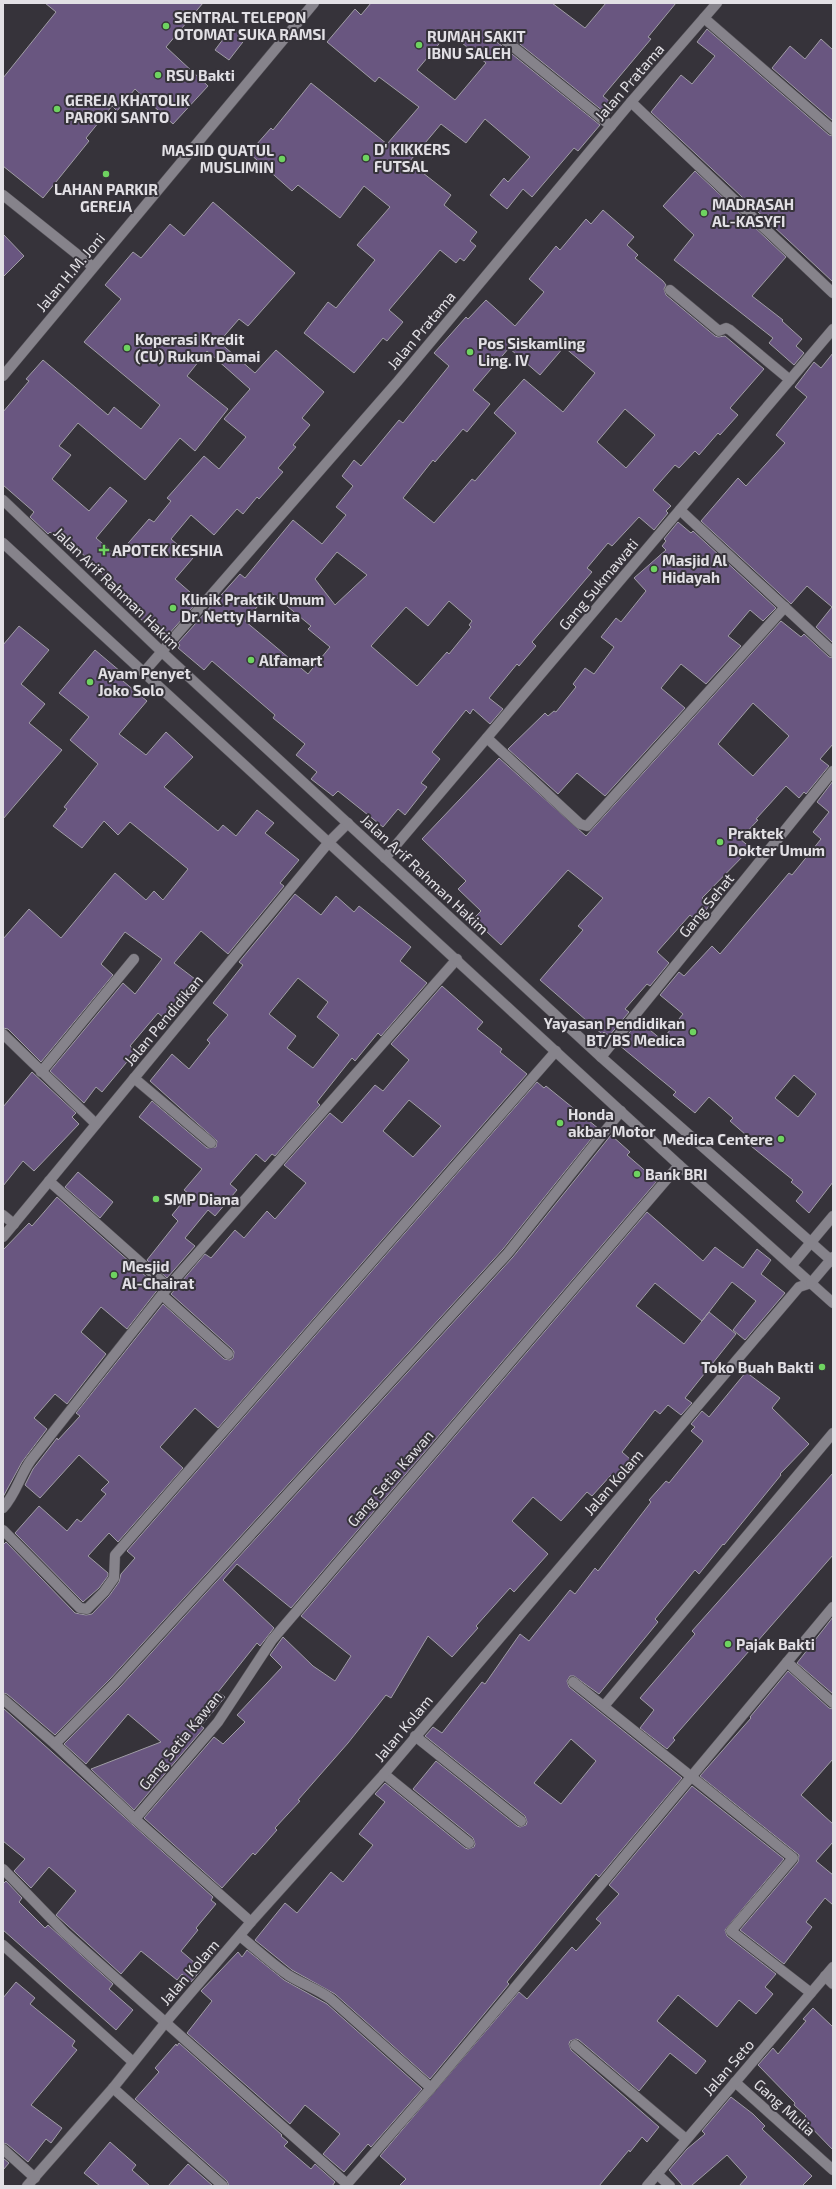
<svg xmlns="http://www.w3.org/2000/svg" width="836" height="2189" font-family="'Exo 2',sans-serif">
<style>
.building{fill:#695680;stroke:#a09da5;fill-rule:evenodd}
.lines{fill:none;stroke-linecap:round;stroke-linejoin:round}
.street-casing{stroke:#555258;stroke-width:11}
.secondary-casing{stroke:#555258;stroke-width:11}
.street{stroke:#86838b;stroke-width:10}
.secondary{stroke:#86838b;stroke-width:10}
.poi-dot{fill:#6ed360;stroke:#36333a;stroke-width:1.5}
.labels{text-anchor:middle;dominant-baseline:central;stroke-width:4;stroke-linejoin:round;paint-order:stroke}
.poi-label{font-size:15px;font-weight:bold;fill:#e2e0e5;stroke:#36333a;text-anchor:start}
.street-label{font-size:15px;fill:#e2e0e5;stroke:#36333a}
</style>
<rect width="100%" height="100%" fill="#36333a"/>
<g class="building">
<polygon points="45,3 203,3 166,47 208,86 173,124 135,89 117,111 112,106 86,138 89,141 43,198 3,166 3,78 56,12"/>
<path d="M371 3H552L585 28 606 3H676L648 37 651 39 603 96 616 107 609 116 505 32 502 31 496 33 495 36 497 42 600 125 578 151 574 148 532 197 523 189 507 209 490 195 504 178 508 182 530 157 485 119 466 143 441 124 409 162 451 195 444 205 477 232 470 241 476 246 464 261 460 258 456 263 440 250 389 310 403 322 387 341 383 338 354 373 304 333 328 302 336 308 375 260 357 245 390 207 364 186 340 218 298 185 292 191 249 153 271 128 273 130 311 83 387 144 419 107 379 77 375 82 327 42 355 9 361 15ZM449 32 486 63 455 100 417 70Z"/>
<polygon points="232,27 246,38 229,60 215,50"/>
<polygon points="707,29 829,135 833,136 833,282 651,112 681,75 692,84 715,56 697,42"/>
<polygon points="821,39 833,50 833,121 772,68 790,46 805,59"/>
<polygon points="695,171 786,257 752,296 783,320 782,321 802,339 796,346 804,353 794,365 769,343 773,338 674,260 694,235 663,206"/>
<path d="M213 202 295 273 248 326 239 319 219 342 255 373 276 350 324 392 302 418 310 425 293 445 296 447 278 468 283 472 259 499 257 497 243 514 237 509 214 535 191 515 171 539 193 558 175 579 199 600 168 635 147 616 143 621 129 609 115 595 120 590 101 574 103 572 78 550 75 553 50 532 48 534 30 517 34 512 3 485V412L29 381 26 379 43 360 108 415 114 407 141 429 160 405 84 342 121 299 105 285 133 252 141 258 170 224 184 236ZM207 351 250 389 224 419 246 437 219 469 204 456 167 498 171 501 154 522 149 519 117 556 96 538 127 501 110 487 89 511 52 479 71 455 59 446 78 423 145 480 180 438 195 451 228 409 187 376Z"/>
<path d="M603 210 634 237 627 245 638 255 635 258 663 281 666 285 664 289 666 295 715 336 718 337 725 336 764 369 730 408 738 415 720 435 718 433 699 455 695 451 679 468 675 465 653 490 671 506 666 511 668 513 654 530 639 517 612 546 608 543 587 568 592 572 532 642 536 646 519 666 517 664 489 698 503 709 490 724 473 709 470 714 466 710 432 752 440 759 421 783 427 787 405 815 398 809 383 827 338 791 333 796 311 779 317 772 296 755 305 744 273 718 275 715 212 661 204 670 178 648 180 645 178 643 240 574 245 578 293 520 322 544 346 515 336 507 353 486 342 476 354 460 361 466 399 420 403 423 449 366 434 353 466 317 468 319 486 300 515 326 544 292 529 279 556 246 560 250 586 219 591 224ZM564 347 595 373 563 412 524 379 494 413 516 433 475 481 472 479 434 523 403 498 433 460 435 462 463 429 467 432 490 404 473 390 509 348 540 375ZM625 409 655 435 626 468 597 442ZM337 552 367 575 335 605 315 579ZM270 592 311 626 308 629 330 647 308 674 245 621ZM449 601 472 621 469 625 471 627 449 654 447 652 417 686 371 646 406 607 428 626Z"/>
<polygon points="3,234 24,256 3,277"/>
<polygon points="833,353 833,643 816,627 832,607 807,586 791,604 701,521 738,478 746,486 785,443 776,435 807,397 795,387 814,362 821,368"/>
<polygon points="678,522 691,533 693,531 776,608 763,621 750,610 728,636 741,646 706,684 681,664 661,688 685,708 605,796 577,773 558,794 508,749 545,713 548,716 554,711 556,712 576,687 573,684 585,668 594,674 614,647 601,637 616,618 621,622 646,591 634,578 666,550 662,546 666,541 664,539"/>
<path d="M781 621 801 637 804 634 829 657 833 658V744L820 759 829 766 806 794 804 792 799 798 786 786 756 819 758 820 740 839 751 848 702 898 710 905 697 921 690 915 657 952 669 963 650 986 647 984 625 1009 629 1012 609 1036 604 1032 602 1034 540 980 583 930 578 926 603 898 568 870 501 945 473 919 481 911 458 889 466 881 422 839 499 758 586 836ZM753 703 789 736 753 776 718 744Z"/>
<polygon points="19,626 49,650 21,684 45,704 29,723 62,750 3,819 3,645"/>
<polygon points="95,650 121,672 117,676 147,701 119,734 146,755 166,732 193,757 164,787 218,831 223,825 236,836 257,810 274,823 265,833 299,860 280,883 284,886 228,954 201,931 174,963 195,979 165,1019 158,1013 130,1046 136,1051 102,1092 96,1087 84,1103 50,1071 123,983 135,994 162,959 125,932 101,964 113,975 41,1062 8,1029 3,1028 3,939 29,909 61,938 115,873 146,900 154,891 163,900 188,869 130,822 118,835 104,821 82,848 53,826 67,809 64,807 98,764 70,740 89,717 59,693"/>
<path d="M833 781V1182L809 1213 796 1201 803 1192 791 1182 793 1180 751 1146 754 1142 730 1121 733 1118 709 1097 695 1113 673 1095 676 1092 619 1045 639 1021 662 1040 683 1014 660 995 679 972 684 976 712 946 720 954 789 873 792 875 821 839 813 832 829 812 817 802ZM794 1075 816 1094 798 1117 775 1098Z"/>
<path d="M295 894 321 915 336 896 354 912 359 906 411 947 400 961 427 983 381 1036 378 1033 355 1061 352 1058 317 1102 320 1105 275 1156 272 1154 265 1162 256 1154 230 1184 237 1190 215 1216 208 1210 185 1238 195 1246 167 1278 147 1260 178 1221 172 1215 189 1194 184 1190 202 1169 139 1117 152 1101 207 1148 216 1147 217 1141 150 1081 172 1054 189 1069 210 1043 207 1040 228 1015 213 1003 243 965 239 962ZM298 978 328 1002 317 1017 339 1035 313 1068 287 1048 296 1036 269 1014Z"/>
<path d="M442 986 483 1022 477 1029 502 1049 500 1052 527 1074 218 1428 195 1408 160 1447 183 1468 118 1542 109 1533 88 1556 108 1573V1576L99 1588 83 1602 15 1533 39 1506 67 1531 77 1519 81 1522 106 1494 101 1490 109 1482 79 1455 40 1498 25 1485 33 1469 57 1438 58 1440 80 1416 76 1413 163 1304 224 1359 230 1360 233 1358 234 1352 232 1349 171 1294 205 1254 211 1258 235 1230 244 1238 267 1211 275 1219 306 1183 284 1165 330 1113 342 1123 375 1085 383 1091 409 1060 391 1044ZM409 1100 441 1126 413 1157 383 1131Z"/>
<polygon points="32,1072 76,1113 72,1117 79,1124 34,1171 23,1161 3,1186 3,1107"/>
<polygon points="537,1082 544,1088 546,1086 599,1129 503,1249 110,1679 55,1735 7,1694 3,1693 3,1545 6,1542 75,1613 86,1615 92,1614 109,1596 119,1582 121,1574 135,1558 127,1551"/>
<polygon points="611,1135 630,1152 627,1155 657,1181 291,1608 237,1564 223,1580 274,1628 260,1646 257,1643 218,1692 225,1697 201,1726 204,1728 134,1810 91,1769 161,1742 128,1714 86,1764 64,1744 120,1687 513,1257"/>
<polygon points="78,1172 113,1202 100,1218 65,1187"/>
<polygon points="57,1197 159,1288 127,1329 101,1307 81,1332 106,1354 67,1404 55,1394 34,1418 47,1429 22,1462 3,1497 3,1250 29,1223 32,1226"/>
<polygon points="647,1212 703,1261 715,1247 743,1268 757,1249 771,1260 761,1274 785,1293 745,1340 733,1330 756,1301 732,1282 702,1321 655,1283 636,1306 684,1344 709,1312 736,1334 685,1398 692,1403 681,1415 668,1405 660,1414 655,1410 622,1452 630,1459 615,1478 611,1475 592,1496 587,1492 561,1521 533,1497 512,1521 548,1554 514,1592 510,1588 476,1626 478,1628 452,1657 428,1636 391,1698 386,1695 348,1743 298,1800 300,1801 275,1828 277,1830 255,1855 253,1853 222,1888 144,1818 214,1737 223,1744 245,1722 237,1715 282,1667 270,1655 283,1637 313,1666 335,1681 351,1656 301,1616"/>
<path d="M746 1372 780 1398 772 1408 809 1444 780 1474 781 1475 724 1545 723 1544 699 1574 695 1570 655 1619 658 1622 599 1694 574 1676H570L567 1681 569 1687 682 1778 599 1877 596 1874 507 1982 509 1984 430 2079 335 1994 292 1970 255 1940 285 1903 297 1913 331 1872 343 1882 373 1845 359 1834 385 1802 375 1794 385 1783 465 1848 468 1849 474 1847 475 1844 473 1838 413 1789 436 1761 517 1826 520 1827 526 1825 527 1822 525 1816 425 1736 433 1727 442 1733 482 1682 485 1684 520 1634 529 1641 570 1590 575 1594 595 1568 598 1571 651 1502 649 1500 666 1481 669 1483 703 1441 691 1431 695 1427 691 1424 702 1411 709 1417ZM571 1739 596 1761 561 1804 534 1783Z"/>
<polygon points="833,1473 833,1555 673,1738 675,1740 667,1749 640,1728 654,1710 640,1698 695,1634 692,1631"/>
<polygon points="833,1617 833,1694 797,1663"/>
<polygon points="788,1671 829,1708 833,1709 833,1759 801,1795 833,1824 833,1842 816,1861 833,1875 833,1905 825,1898 806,1922 812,1927 784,1964 740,1930 798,1862 799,1855 700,1776 751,1718 750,1717"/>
<polygon points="3,1708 213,1897 211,1900 216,1904 196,1928 198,1930 181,1951 202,1969 191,1982 182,1974 177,1980 141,1951 121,1974 56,1915 76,1891 49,1867 31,1888 14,1871 25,1859 3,1841"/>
<polygon points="692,1786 784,1859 725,1930 727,1936 776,1974 765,1987 773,1994 756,2014 739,2000 717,2027 678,1995 657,2021 706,2061 696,2074 670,2053 639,2091 579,2040 576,2039 570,2041 569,2044 571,2050 659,2127 647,2142 642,2137 630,2152 629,2150 599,2186 399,2186 406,2179 380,2156 519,1992 527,1999 572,1947 576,1951 601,1923 596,1919 619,1894 609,1885"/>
<polygon points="6,1881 22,1898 19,1902 45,1928 48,1925 113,1984 109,1989 133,2010 116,2030 3,1930 3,1884"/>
<polygon points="247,1950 284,1980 327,2004 422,2089 371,2147 368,2144 344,2172 323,2154 340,2134 305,2105 290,2124 187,2033 212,2001 201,1991 238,1952 242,1957"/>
<polygon points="16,1982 35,1998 30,2004 75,2041 72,2046 77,2050 31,2105 62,2128 51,2143 46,2139 28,2162 7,2144 3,2143 3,1998"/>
<polygon points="813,2008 833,2027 833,2150 803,2119 806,2116 794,2105 795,2103 758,2065 773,2048 778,2054 806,2021 803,2019"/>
<polygon points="179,2043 282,2135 281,2136 288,2142 284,2146 311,2169 315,2164 335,2182 332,2186 229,2186 227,2181 135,2099 159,2072 155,2068 176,2044 177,2046"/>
<polygon points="731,2097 753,2114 765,2126 762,2129 812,2176 802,2186 739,2186 747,2177 727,2155 691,2186 683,2186 669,2170 687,2149 705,2134 702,2131"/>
<polygon points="110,2142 136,2165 132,2170 150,2186 100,2186 84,2173"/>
<polygon points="3,2158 9,2163 3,2170"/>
<polygon points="188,2164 213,2186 168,2186"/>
</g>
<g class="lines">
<defs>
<g id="street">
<polyline points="704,18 833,130"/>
<polyline points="501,37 611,126"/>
<polyline points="631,102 833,293"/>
<polyline points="3,195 93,267"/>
<polyline points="670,290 719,331 726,328 730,330 790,380"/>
<polyline points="680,510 833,652"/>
<polyline points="144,672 398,381 631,102 717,3"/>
<polyline points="487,738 580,824 587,826 785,607"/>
<polyline points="385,858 833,329"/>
<polyline points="3,1034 96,1124"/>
<polyline points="601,1057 833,771"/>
<polyline points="41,1072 134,959"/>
<polyline points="134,1078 211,1143"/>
<polyline points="49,1181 168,1287"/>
<polyline points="3,1215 14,1224"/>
<polyline points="3,1237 329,842 348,823"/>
<polyline points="162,1295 228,1354"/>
<path d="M3 1508C16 1494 20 1475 31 1460L168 1287 457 959"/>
<polyline points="3,1530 80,1608 87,1609 104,1592 114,1578 115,1555 556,1051"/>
<polyline points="787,1662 833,1703"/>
<polyline points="573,1682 793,1858 731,1931 811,1993"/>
<polyline points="3,1699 55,1744 135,1819 251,1922"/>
<polyline points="604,1706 833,1433"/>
<polyline points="415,1736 521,1821"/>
<polyline points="55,1744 115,1683 508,1253 621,1111"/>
<polyline points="384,1774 469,1843"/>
<polyline points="135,1819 218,1722 272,1640 679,1165"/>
<polyline points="3,1869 65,1933 347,2184 431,2088 833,1607"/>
<path d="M240 1936C256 1949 271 1963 288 1975 302 1984 318 1989 331 1999L431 2088"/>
<polyline points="3,1945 133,2062"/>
<polyline points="825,1976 833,1984"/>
<polyline points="575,2045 686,2139"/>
<polyline points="735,2082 833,2170"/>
<polyline points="113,2088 223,2186"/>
<polyline points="3,2149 35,2178"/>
<polyline points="657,2174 670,2186"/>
<polyline points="27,2186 113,2088 165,2023 251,1922 384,1774 799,1287 811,1283"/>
<polyline points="647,2186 833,1967"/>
</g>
<g id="secondary">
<polyline points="3,376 314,3"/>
<polyline points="3,500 162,652 601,1057 833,1262"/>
<polyline points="3,543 679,1165 833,1303"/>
<polyline points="792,1265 833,1216"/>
<polyline points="811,1283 833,1257"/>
</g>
</defs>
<use href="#street" class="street-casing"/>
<use href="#secondary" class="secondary-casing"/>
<use href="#street" class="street"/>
<use href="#secondary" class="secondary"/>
</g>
<g class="poi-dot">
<circle cx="166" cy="26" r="4"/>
<circle cx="419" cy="45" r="4"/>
<circle cx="158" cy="75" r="4"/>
<circle cx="57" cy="109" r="4"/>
<circle cx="366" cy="158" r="4"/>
<circle cx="282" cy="159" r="4"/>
<circle cx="106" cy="174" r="4"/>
<circle cx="704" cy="213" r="4"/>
<circle cx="127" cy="348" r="4"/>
<circle cx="470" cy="352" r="4"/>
<path d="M102 544h4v4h4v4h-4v4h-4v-4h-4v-4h4z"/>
<circle cx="654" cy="569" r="4"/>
<circle cx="173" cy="608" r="4"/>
<circle cx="251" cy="660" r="4"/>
<circle cx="90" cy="682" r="4"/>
<circle cx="720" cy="842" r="4"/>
<circle cx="693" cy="1032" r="4"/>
<circle cx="560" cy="1123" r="4"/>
<circle cx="781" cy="1139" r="4"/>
<circle cx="637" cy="1174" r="4"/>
<circle cx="156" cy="1199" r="4"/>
<circle cx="114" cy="1275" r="4"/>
<circle cx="822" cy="1367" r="4"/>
<circle cx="728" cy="1644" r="4"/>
</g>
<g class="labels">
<g class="poi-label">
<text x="174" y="17">SENTRAL TELEPON<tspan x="174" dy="17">OTOMAT SUKA RAMSI</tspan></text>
<text x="427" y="36">RUMAH SAKIT<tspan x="427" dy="17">IBNU SALEH</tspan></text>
<text x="166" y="75">RSU Bakti</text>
<text x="65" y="100">GEREJA KHATOLIK<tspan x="65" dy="17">PAROKI SANTO</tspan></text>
<text x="374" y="149">D' KIKKERS<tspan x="374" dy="17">FUTSAL</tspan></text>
<text x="274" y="150" text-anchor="end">MASJID QUATUL<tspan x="274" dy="17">MUSLIMIN</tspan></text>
<text x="106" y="189" text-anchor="middle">LAHAN PARKIR<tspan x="106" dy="17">GEREJA</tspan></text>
<text x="712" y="204">MADRASAH<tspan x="712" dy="17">AL-KASYFI</tspan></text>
<text x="135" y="339">Koperasi Kredit<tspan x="135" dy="17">(CU) Rukun Damai</tspan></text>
<text x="478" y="343">Pos Siskamling<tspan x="478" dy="17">Ling. IV</tspan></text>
<text x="112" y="550">APOTEK KESHIA</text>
<text x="662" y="560">Masjid Al<tspan x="662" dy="17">Hidayah</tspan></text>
<text x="181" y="599">Klinik Praktik Umum<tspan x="181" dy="17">Dr. Netty Harnita</tspan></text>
<text x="259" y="660">Alfamart</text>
<text x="98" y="673">Ayam Penyet<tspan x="98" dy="17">Joko Solo</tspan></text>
<text x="728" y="833">Praktek<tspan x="728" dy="17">Dokter Umum</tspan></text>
<text x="685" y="1023" text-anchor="end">Yayasan Pendidikan<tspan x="685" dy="17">BT/BS Medica</tspan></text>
<text x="568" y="1114">Honda<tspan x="568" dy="17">akbar Motor</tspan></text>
<text x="773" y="1139" text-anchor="end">Medica Centere</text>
<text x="645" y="1174">Bank BRI</text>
<text x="164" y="1199">SMP Diana</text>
<text x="122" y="1266">Mesjid<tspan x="122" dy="17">Al-Chairat</tspan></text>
<text x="814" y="1367" text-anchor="end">Toko Buah Bakti</text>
<text x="736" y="1644">Pajak Bakti</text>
</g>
<g class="street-label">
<text transform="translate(629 82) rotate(-49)">Jalan Pratama</text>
<text transform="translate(70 272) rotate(-50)">Jalan H.M. Joni</text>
<text transform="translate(421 330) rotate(-50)">Jalan Pratama</text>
<text transform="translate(598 584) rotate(-50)">Gang Sukmawati</text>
<text transform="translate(117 588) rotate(44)">Jalan Arif Rahman Hakim</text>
<text transform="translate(425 874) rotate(43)">Jalan Arif Rahman Hakim</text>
<text transform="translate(706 905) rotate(-51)">Gang Sehat</text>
<text transform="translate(163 1020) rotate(-50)">Jalan Pendidikan</text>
<text transform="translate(390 1478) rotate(-49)">Gang Setia Kawan</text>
<text transform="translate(613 1482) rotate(-49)">Jalan Kolam</text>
<text transform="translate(403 1728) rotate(-50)">Jalan Kolam</text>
<text transform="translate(180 1740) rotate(-51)">Gang Setia Kawan</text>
<text transform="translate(189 1972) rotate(-49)">Jalan Kolam</text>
<text transform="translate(728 2067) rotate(-49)">Jalan Seto</text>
<text transform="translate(785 2107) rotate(42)">Gang Mulia</text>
</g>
</g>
<rect width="836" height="2189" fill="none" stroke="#e2e0e5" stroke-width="8"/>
</svg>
